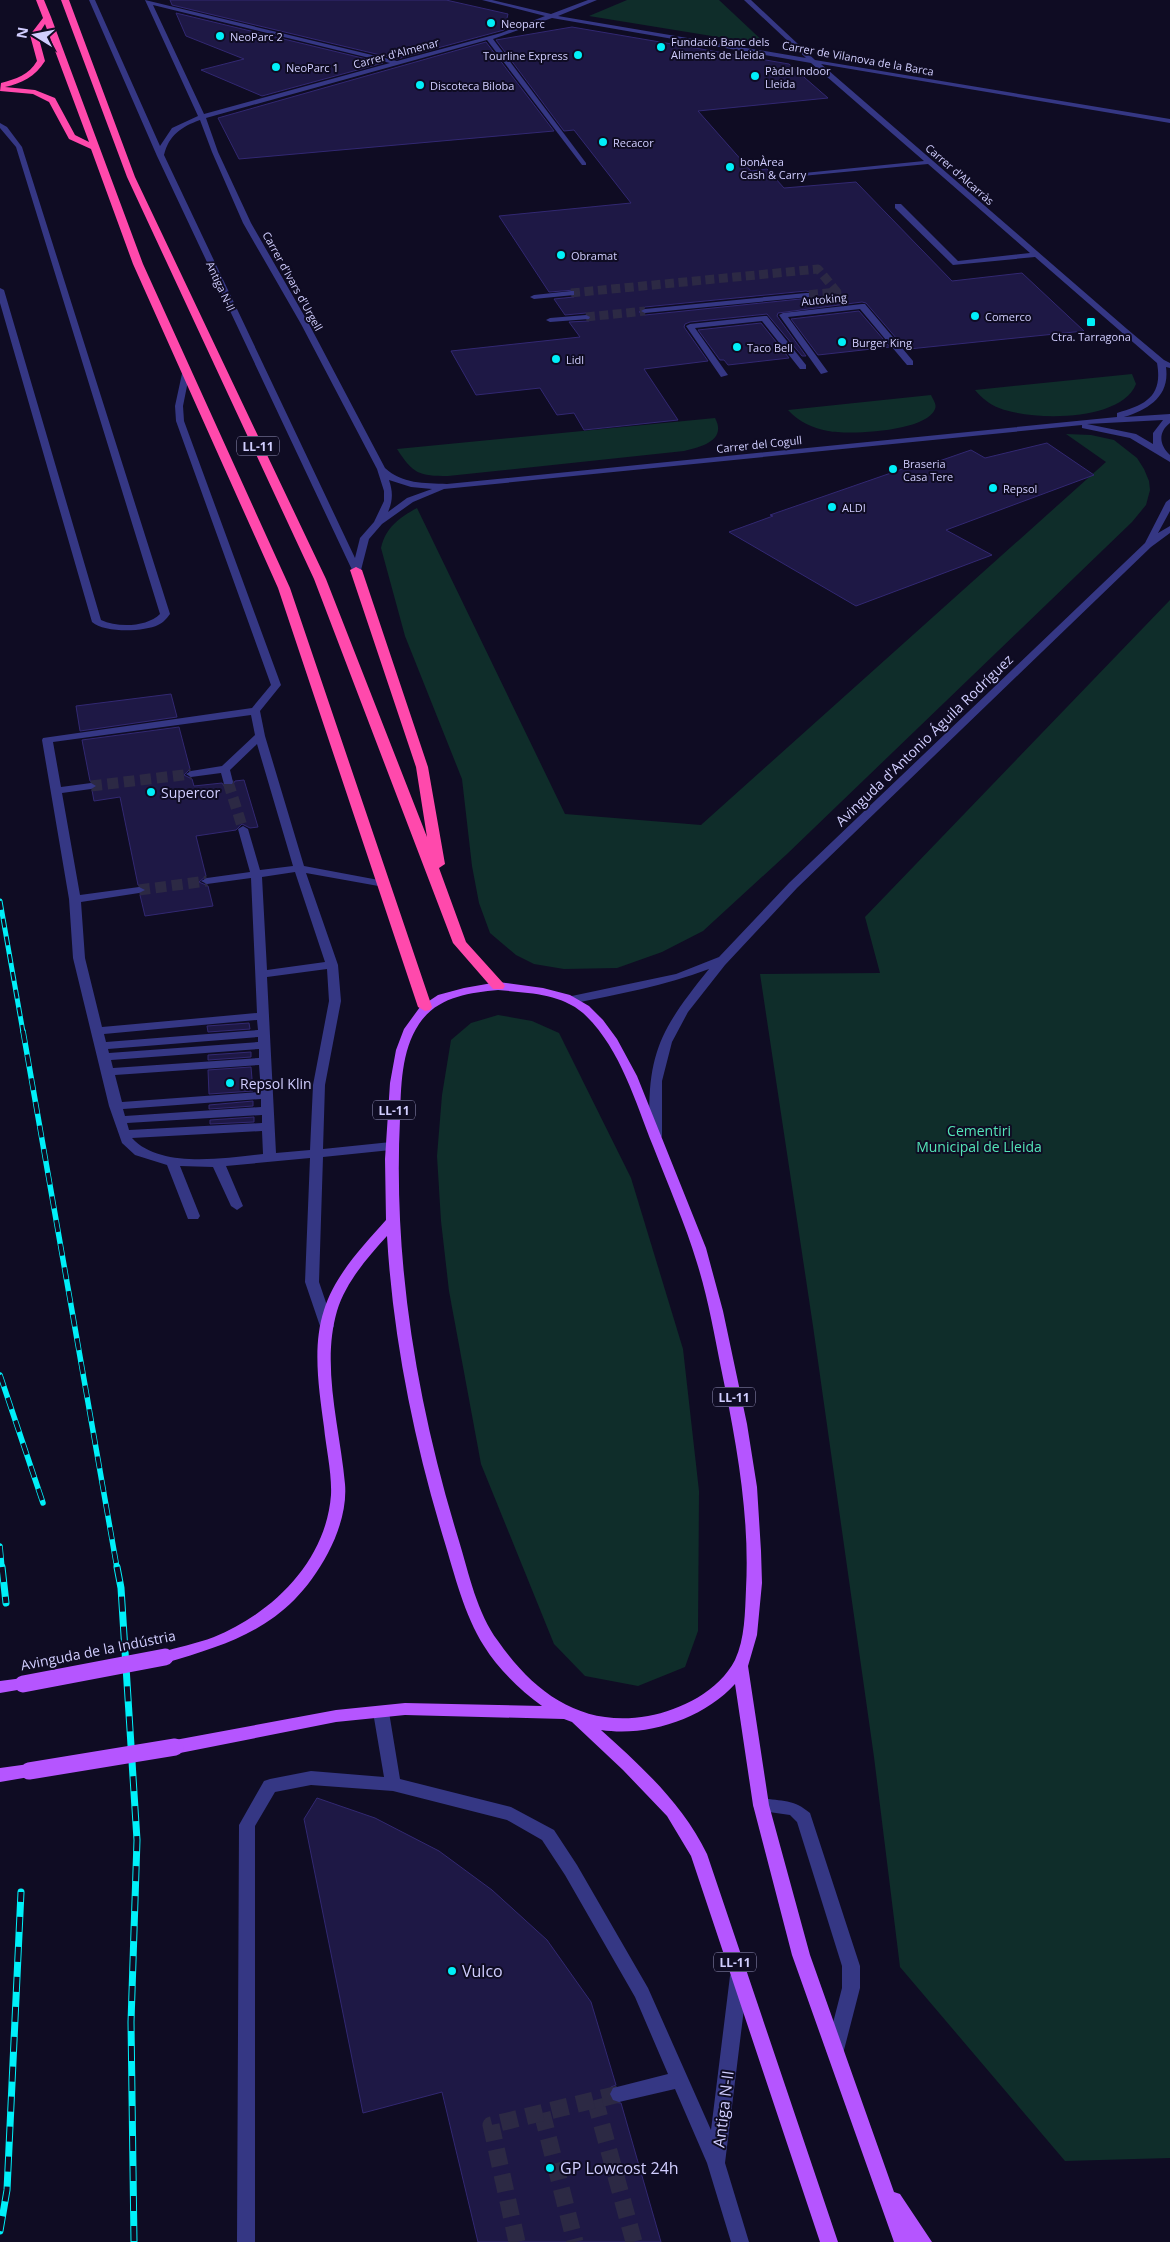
<svg xmlns="http://www.w3.org/2000/svg" width="1170" height="2242" font-family="'Open Sans',sans-serif">
<style>
.green{fill:#0f2d2a}
.building{fill:#1e1845;stroke:#322872;fill-rule:evenodd}
.lines{fill:none;stroke-linecap:round;stroke-linejoin:round}
.minor-tunnel-far2{stroke:#2c2944;stroke-width:9;stroke-dasharray:9 4.5;stroke-linecap:butt}
.minor-tunnel-far1{stroke:#2c2944;stroke-width:11;stroke-dasharray:11 5.5;stroke-linecap:butt}
.minor-tunnel{stroke:#2c2944;stroke-width:17;stroke-dasharray:17 9;stroke-linecap:butt}
.minor{fill:#353784;fill-rule:evenodd}
.major{fill:#b555ff;fill-rule:evenodd}
.highway{fill:#ff49ac;fill-rule:evenodd}
.rail-far2-casing{stroke:#00f0f9;stroke-width:5}
.rail-far1-casing{stroke:#00f0f9;stroke-width:5.5}
.rail-casing{stroke:#00f0f9;stroke-width:7}
.rail-far2{stroke:#0f0c23;stroke-width:3;stroke-dasharray:9;stroke-linecap:butt}
.rail-far1{stroke:#0f0c23;stroke-width:4;stroke-dasharray:12;stroke-linecap:butt}
.rail{stroke:#0f0c23;stroke-width:5;stroke-dasharray:15;stroke-linecap:butt}
.major-bridge{stroke:#b555ff;stroke-width:17}
.poi-dot{fill:#00f0f9;stroke:#0f0c23;stroke-width:2}
.labels{text-anchor:middle;dominant-baseline:central;stroke-width:4;stroke-linejoin:round;paint-order:stroke}
.far-poi-label{font-size:11px;fill:#d1ceff;stroke:#0f0c23;text-anchor:start}
.far-street-label{font-size:11px;fill:#d1ceff;stroke:#0f0c23}
.shield{fill:#0f0c23;stroke:#9794bd;stroke-width:1}
.shield-label{font-size:12px;font-weight:bold;fill:#d1ceff}
.street-label{font-size:14px;fill:#d1ceff;stroke:#0f0c23}
.poi-label{font-size:14px;fill:#d1ceff;stroke:#0f0c23;text-anchor:start}
.park-label{font-size:14px;fill:#54e5b8;stroke:#0f0c23}
.near-poi-label{font-size:16px;fill:#d1ceff;stroke:#0f0c23;text-anchor:start}
.near-street-label{font-size:16px;fill:#d1ceff;stroke:#0f0c23}
</style>
<rect width="100%" height="100%" fill="#0f0c23"/>
<g class="green">
<polygon points="627,0 719,0 767,45 589,16"/>
<path d="M1132 374 1136 384C1121 422 1032 421 999 408 989 404 982 398 975 390Z"/>
<path d="M931 395C933 400 937 404 935 409 926 432 849 435 828 431 813 428 799 422 788 410Z"/>
<path d="M715 418C727 440 702 447 684 451L448 476C419 476 413 474 397 449Z"/>
<path d="M1066 434 1091 435 1114 440 1137 458 1144 469 1149 481 1150 490 1146 505 1132 522 787 854 703 931 662 952 617 968 564 969 534 964 516 955 490 933 479 903 472 866 462 779 405 636 381 548C386 527 399 518 417 508L565 814 701 825 1106 462Z"/>
<polygon points="1170,600 1170,2158 1065,2161 900,1967 874,1757 813,1326 760,974 880,973 865,917"/>
<polygon points="498,1015 532,1021 559,1033 631,1178 683,1349 699,1491 698,1631 685,1667 638,1686 585,1676 554,1644 481,1464 449,1291 441,1221 437,1156 442,1095 451,1040 471,1023"/>
</g>
<g class="building">
<polygon points="170,0 446,0 508,14 504,30 397,59 172,5"/>
<polygon points="176,13 383,63 262,96 201,70 244,59 186,36"/>
<path d="M572 27 789 64 828 98 698 111 751 171 767 169 784 188 856 182 952 281 1022 273 1084 331 909 349 906 345 903 346 866 303 862 302 778 313 777 316 806 356H802L767 314 690 322 685 324 684 327 708 361 644 369 678 420 584 430 574 413 557 415 540 388 476 395 451 351 580 337 569 322 589 321 592 318 586 313 565 315 554 299 574 297 575 290 549 292 499 216 631 203 574 130 564 131 496 40ZM806 291 810 292V298L645 315 639 312 645 307Z"/>
<polygon points="486,42 554,131 239,159 218,118"/>
<polygon points="859,311 890,347 818,355 791,319"/>
<polygon points="761,323 789,358 728,365 724,360 720,360 698,330"/>
<polygon points="1047,443 1094,475 946,530 992,555 856,606 729,532 773,516 770,515 914,465 919,468 971,450 985,458"/>
<polygon points="171,694 177,717 80,731 76,706"/>
<polygon points="179,727 190,769 184,775 192,779 194,786 222,783 224,786 232,786 235,781 244,780 258,827 250,828 242,824 236,830 196,836 206,876 199,882 208,886 213,906 145,916 140,895 147,889 138,885 120,797 94,801 92,790 98,785 90,781 82,740"/>
<polygon points="249,1023 250,1029 208,1032 207,1026"/>
<polygon points="251,1052 251,1057 208,1060 208,1055"/>
<polygon points="251,1067 253,1091 209,1094 208,1070"/>
<polygon points="253,1101 253,1106 209,1109 209,1105"/>
<polygon points="254,1117 254,1122 210,1124 210,1120"/>
<polygon points="317,1798 375,1818 439,1851 492,1890 547,1940 591,2002 616,2085 611,2087 608,2095 612,2102 621,2103 661,2242 478,2242 442,2092 363,2113 304,1819"/>
</g>
<g class="lines">
<g class="minor-tunnel-far2">
<polyline points="571,293 818,269 837,292 806,295"/>
<polyline points="586,317 645,311"/>
</g>
<g class="minor-tunnel-far1">
<polyline points="228,782 243,829"/>
<polyline points="91,786 191,774"/>
<polyline points="139,890 207,881"/>
</g>
<g class="minor-tunnel">
<polyline points="595,2100 634,2242"/>
<polyline points="542,2113 575,2242"/>
<polyline points="517,2242 491,2125 619,2094"/>
</g>
<g class="minor">
<path d="M89 0H95L160 146 172 128 198 116 145 0 397 61 501 33 545 16 482 0H492L551 14 588 0H597L558 16 806 58 744 0H751L815 60 1170 119V123L821 64 1127 329 1164 360 1170 363V368L1166 367C1170 396 1149 409 1124 417L1170 414V423C1158 432 1159 445 1170 455V462L1130 438 1082 428V425L444 489 413 502 382 524 369 539 361 570 356 573 353 572 157 156ZM153 5 390 63 204 114ZM552 18 811 63 924 161 804 173 800 175 802 176 928 164 1030 253 958 261 901 204H895V208L953 265 1035 257 1157 363C1163 396 1146 405 1117 413V417L447 484C424 483 402 484 385 468L309 324 251 223 218 152 206 118 487 40 582 165H586V163L493 39ZM200 120 212 152 243 223 301 324 377 469 384 491V501L374 522 360 538 355 558 164 155C169 135 181 127 200 120ZM1163 420 1153 433V444L1136 434 1087 424ZM389 480 411 487 432 489 407 498 388 512C393 500 393 492 389 480Z"/>
<path d="M0 123 7 127 22 147 170 614C167 618 163 623 158 625 144 632 104 633 92 622L0 303V288L4 290 101 620C118 628 147 627 160 614L16 147 0 128Z"/>
<polygon points="571,291 574,291 574,295 534,299 530,297 534,295"/>
<polygon points="806,293 809,293 809,297 645,313 641,311 645,309"/>
<polygon points="862,304 865,304 913,361 913,365 907,365 860,309 788,317 828,372 821,374 779,315 783,313"/>
<polygon points="586,315 590,317 589,319 550,322 546,320 550,318"/>
<polygon points="764,316 767,316 806,365 806,369 800,369 762,321 695,328 728,375 721,377 686,326 690,324"/>
<path d="M183 369 190 371 183 406 184 421 281 685 260 711 265 736 304 866 384 881 390 884 384 887 306 873 338 965 341 1001 325 1085 323 1149 391 1142 397 1146 391 1150 323 1157 319 1282 334 1326 332 1329H322L320 1326 305 1282 310 1158 226 1166 243 1206 237 1210 231 1206 213 1167 180 1166 200 1216 198 1219H188L167 1165 135 1155 122 1143 109 1106 73 958 69 899 42 740 43 738 252 708 271 685 176 421 175 406ZM251 715 255 735 222 766 191 771 186 774 191 777 221 773 224 784H232L233 782 230 770 257 744 293 866 260 870 248 829 243 826 238 829 250 872 207 878 201 881 207 884 251 878 257 1013 102 1027 85 958 81 902 139 893 145 890 139 887 80 895 62 793 91 789 96 786 91 783 61 787 53 742ZM295 872 325 962 267 970 262 877ZM327 969 329 1001 313 1085 310 1150 276 1153 267 977ZM257 1020 258 1030 106 1042 104 1034ZM258 1037V1042L109 1053 108 1049ZM259 1049V1058L113 1068 111 1060ZM259 1065 261 1092 122 1102 115 1075ZM261 1099V1107L125 1116 123 1109ZM262 1115V1123L129 1130 127 1123ZM262 1131 263 1154C225 1158 160 1169 132 1138Z"/>
<path d="M1170 499V511L1158 533 1170 526V533L1151 547 797 888 725 965 688 1012 672 1042 662 1081V1136L660 1139H652L650 1136C646 1055 659 1031 709 969 664 986 618 994 571 1004L567 1003 565 1000 567 997 676 974 719 957 789 883 1145 543 1166 502Z"/>
<polygon points="381,1706 387,1707 389,1712 400,1779 511,1807 554,1830 577,1865 648,1988 711,2130 730,1976 733,1971 739,1968 745,1971 748,1976 725,2163 749,2242 731,2242 707,2163 675,2089 619,2102 613,2100 610,2094 613,2088 668,2074 635,1997 565,1875 542,1840 507,1820 393,1791 311,1785 275,1792 255,1826 255,2242 237,2242 239,1825 264,1781 270,1779 311,1771 384,1777 373,1712 375,1707"/>
<path d="M761 1798C781 1801 794 1799 810 1813L860 1966V1988L844 2050 841 2056 835 2058 829 2056 826 2050 842 1988V1966L797 1822 790 1815 755 1810 753 1805 755 1800Z"/>
</g>
<g class="major">
<path d="M498 982 543 988 570 995 589 1006 603 1020 617 1039 637 1076 706 1248 723 1311 747 1424 757 1487 761 1551 762 1583 757 1635 748 1666 769 1805 810 1955 894 2192 900 2194 932 2242H894L792 1955 753 1805 735 1684C703 1719 648 1737 601 1730 642 1767 683 1804 707 1854L838 2242H820L691 1856 667 1816 623 1770 572 1722 564 1719 405 1715 336 1722 175 1754 169 1752 167 1747 169 1742 175 1740 336 1710 405 1703 542 1706C521 1691 498 1669 484 1646 464 1614 455 1576 444 1540 414 1441 393 1339 387 1236 367 1258 346 1282 337 1311 321 1366 340 1428 345 1484 347 1507 339 1532 328 1553 290 1624 238 1642 165 1663L159 1661 157 1657 159 1653C177 1647 196 1644 214 1637 273 1613 326 1561 331 1495 332 1473 326 1448 324 1427 319 1389 312 1347 324 1310 335 1275 362 1247 386 1220L385 1159 390 1083 396 1050 404 1029 420 1007 438 995 464 988ZM498 990C527 993 560 993 583 1013 620 1047 635 1101 653 1146 668 1185 685 1223 697 1263 708 1298 714 1333 721 1368 736 1440 750 1515 746 1589 745 1612 745 1639 735 1660 719 1691 681 1710 648 1716 582 1728 534 1693 498 1641 477 1613 469 1574 459 1541 417 1404 393 1263 400 1119 401 1087 401 1051 419 1024 437 997 468 993 498 990Z"/>
<polygon points="23,1678 29,1680 31,1684 29,1688 0,1693 0,1681"/>
<polygon points="29,1764 35,1766 37,1771 35,1776 0,1782 0,1768"/>
</g>
<g class="highway">
<path d="M36 0H44L51 17 143 264 290 588 432 1007 430 1010 425 1011 418 1007 278 588 133 264 91 149 69 139 49 102 33 94 0 91 1 83C16 79 29 75 37 61L30 35 43 18ZM45 24 89 142 75 135 55 98 35 90 5 87C22 83 35 77 45 61L38 35Z"/>
<polygon points="61,0 69,0 135,177 326,579 427,837 416,767 350,570 356,567 362,570 428,767 445,864 439,868 466,942 503,983 505,986 503,989 493,989 453,943 314,579 127,177"/>
</g>
<defs>
<polyline id="rail-far2" points="0,901 23,1032"/>
<g id="rail-far1">
<polyline points="23,1031 117,1568"/>
<polyline points="0,1375 43,1503"/>
<polyline points="0,1546 2,1568"/>
</g>
<g id="rail">
<polyline points="2,1567 6,1603"/>
<polyline points="117,1567 121,1588 137,1840 131,2022 134,2242"/>
<polyline points="0,2231 7,2190 21,1892"/>
</g>
</defs>
<use href="#rail-far2" class="rail-far2-casing"/>
<use href="#rail-far1" class="rail-far1-casing"/>
<use href="#rail" class="rail-casing"/>
<use href="#rail-far2" class="rail-far2"/>
<use href="#rail-far1" class="rail-far1"/>
<use href="#rail" class="rail"/>
<g class="major-bridge">
<polyline points="23,1684 165,1657"/>
<polyline points="29,1771 175,1747"/>
</g>
</g>
<g class="poi-dot">
<circle cx="491" cy="23" r="5"/>
<circle cx="220" cy="36" r="5"/>
<circle cx="661" cy="47" r="5"/>
<circle cx="578" cy="55" r="5"/>
<circle cx="276" cy="67" r="5"/>
<circle cx="755" cy="76" r="5"/>
<circle cx="420" cy="85" r="5"/>
<circle cx="603" cy="142" r="5"/>
<circle cx="730" cy="167" r="5"/>
<circle cx="561" cy="255" r="5"/>
<circle cx="975" cy="316" r="5"/>
<rect x="1086" y="317" width="10" height="10" rx="2.5"/>
<circle cx="842" cy="342" r="5"/>
<circle cx="737" cy="347" r="5"/>
<circle cx="556" cy="359" r="5"/>
<circle cx="893" cy="469" r="5"/>
<circle cx="993" cy="488" r="5"/>
<circle cx="832" cy="507" r="5"/>
<circle cx="151" cy="792" r="5"/>
<circle cx="230" cy="1083" r="5"/>
<circle cx="452" cy="1971" r="5"/>
<circle cx="550" cy="2168" r="5"/>
</g>
<g class="labels">
<g class="far-poi-label">
<text x="501" y="23">Neoparc</text>
<text x="230" y="36">NeoParc 2</text>
<text x="671" y="41">Fundació Banc dels<tspan x="671" dy="13">Aliments de Lleida</tspan></text>
<text x="568" y="55" text-anchor="end">Tourline Express</text>
<text x="286" y="67">NeoParc 1</text>
<text x="765" y="70">Pàdel Indoor<tspan x="765" dy="13">Lleida</tspan></text>
<text x="430" y="85">Discoteca Biloba</text>
<text x="613" y="142">Recacor</text>
<text x="740" y="161">bonÀrea<tspan x="740" dy="13">Cash &amp; Carry</tspan></text>
<text x="571" y="255">Obramat</text>
<text x="985" y="316">Comerco</text>
<text x="1091" y="336" text-anchor="middle">Ctra. Tarragona</text>
<text x="852" y="342">Burger King</text>
<text x="747" y="347">Taco Bell</text>
<text x="566" y="359">Lidl</text>
<text x="903" y="463">Braseria<tspan x="903" dy="13">Casa Tere</tspan></text>
<text x="1003" y="488">Repsol</text>
<text x="842" y="507">ALDI</text>
</g>
<g class="far-street-label">
<text transform="translate(396 53) rotate(-15)">Carrer d'Almenar</text>
<text transform="translate(858 58) rotate(10)">Carrer de Vilanova de la Barca</text>
<text transform="translate(960 174) rotate(41)">Carrer d'Alcarràs</text>
<text transform="translate(293 281) rotate(61)">Carrer d'Ivars d'Urgell</text>
<text transform="translate(221 286) rotate(65)">Antiga N-II</text>
<text transform="translate(824 299) rotate(-6)">Autoking</text>
<text transform="translate(759 444) rotate(-6)">Carrer del Cogull</text>
</g>
<g class="shield">
<rect x="237" y="436.5" width="42" height="19" rx="4"/>
<rect x="373" y="1100.5" width="42" height="19" rx="4"/>
<rect x="713" y="1387.5" width="42" height="19" rx="4"/>
<rect x="714" y="1952.5" width="42" height="19" rx="4"/>
</g>
<g class="shield-label">
<text x="258" y="446">LL-11</text>
<text x="394" y="1110">LL-11</text>
<text x="734" y="1397">LL-11</text>
<text x="735" y="1962">LL-11</text>
</g>
<g class="street-label">
<text transform="translate(924 740) rotate(-44)">Avinguda d'Antonio Águila Rodríguez</text>
<text transform="translate(98 1650) rotate(-11)">Avinguda de la Indústria</text>
</g>
<g class="poi-label">
<text x="161" y="792">Supercor</text>
<text x="240" y="1083">Repsol Klin</text>
</g>
<g class="park-label">
<text x="979" y="1130">Cementiri<tspan x="979" dy="16">Municipal de Lleida</tspan></text>
</g>
<g class="near-poi-label">
<text x="462" y="1971">Vulco</text>
<text x="560" y="2168">GP Lowcost 24h</text>
</g>
<g class="near-street-label">
<text transform="translate(723 2109) rotate(-83)">Antiga N-II</text>
</g>
</g>
<g transform="translate(35 35) rotate(280)" stroke="#0f0c23" stroke-width="4" paint-order="stroke">
<path d="M0-4L9 19L0 12L-9 19Z" fill="#d1ceff"/>
<text y="-8" font-size="14" font-weight="bold" text-anchor="middle" fill="#d1ceff">N</text>
</g>
</svg>
